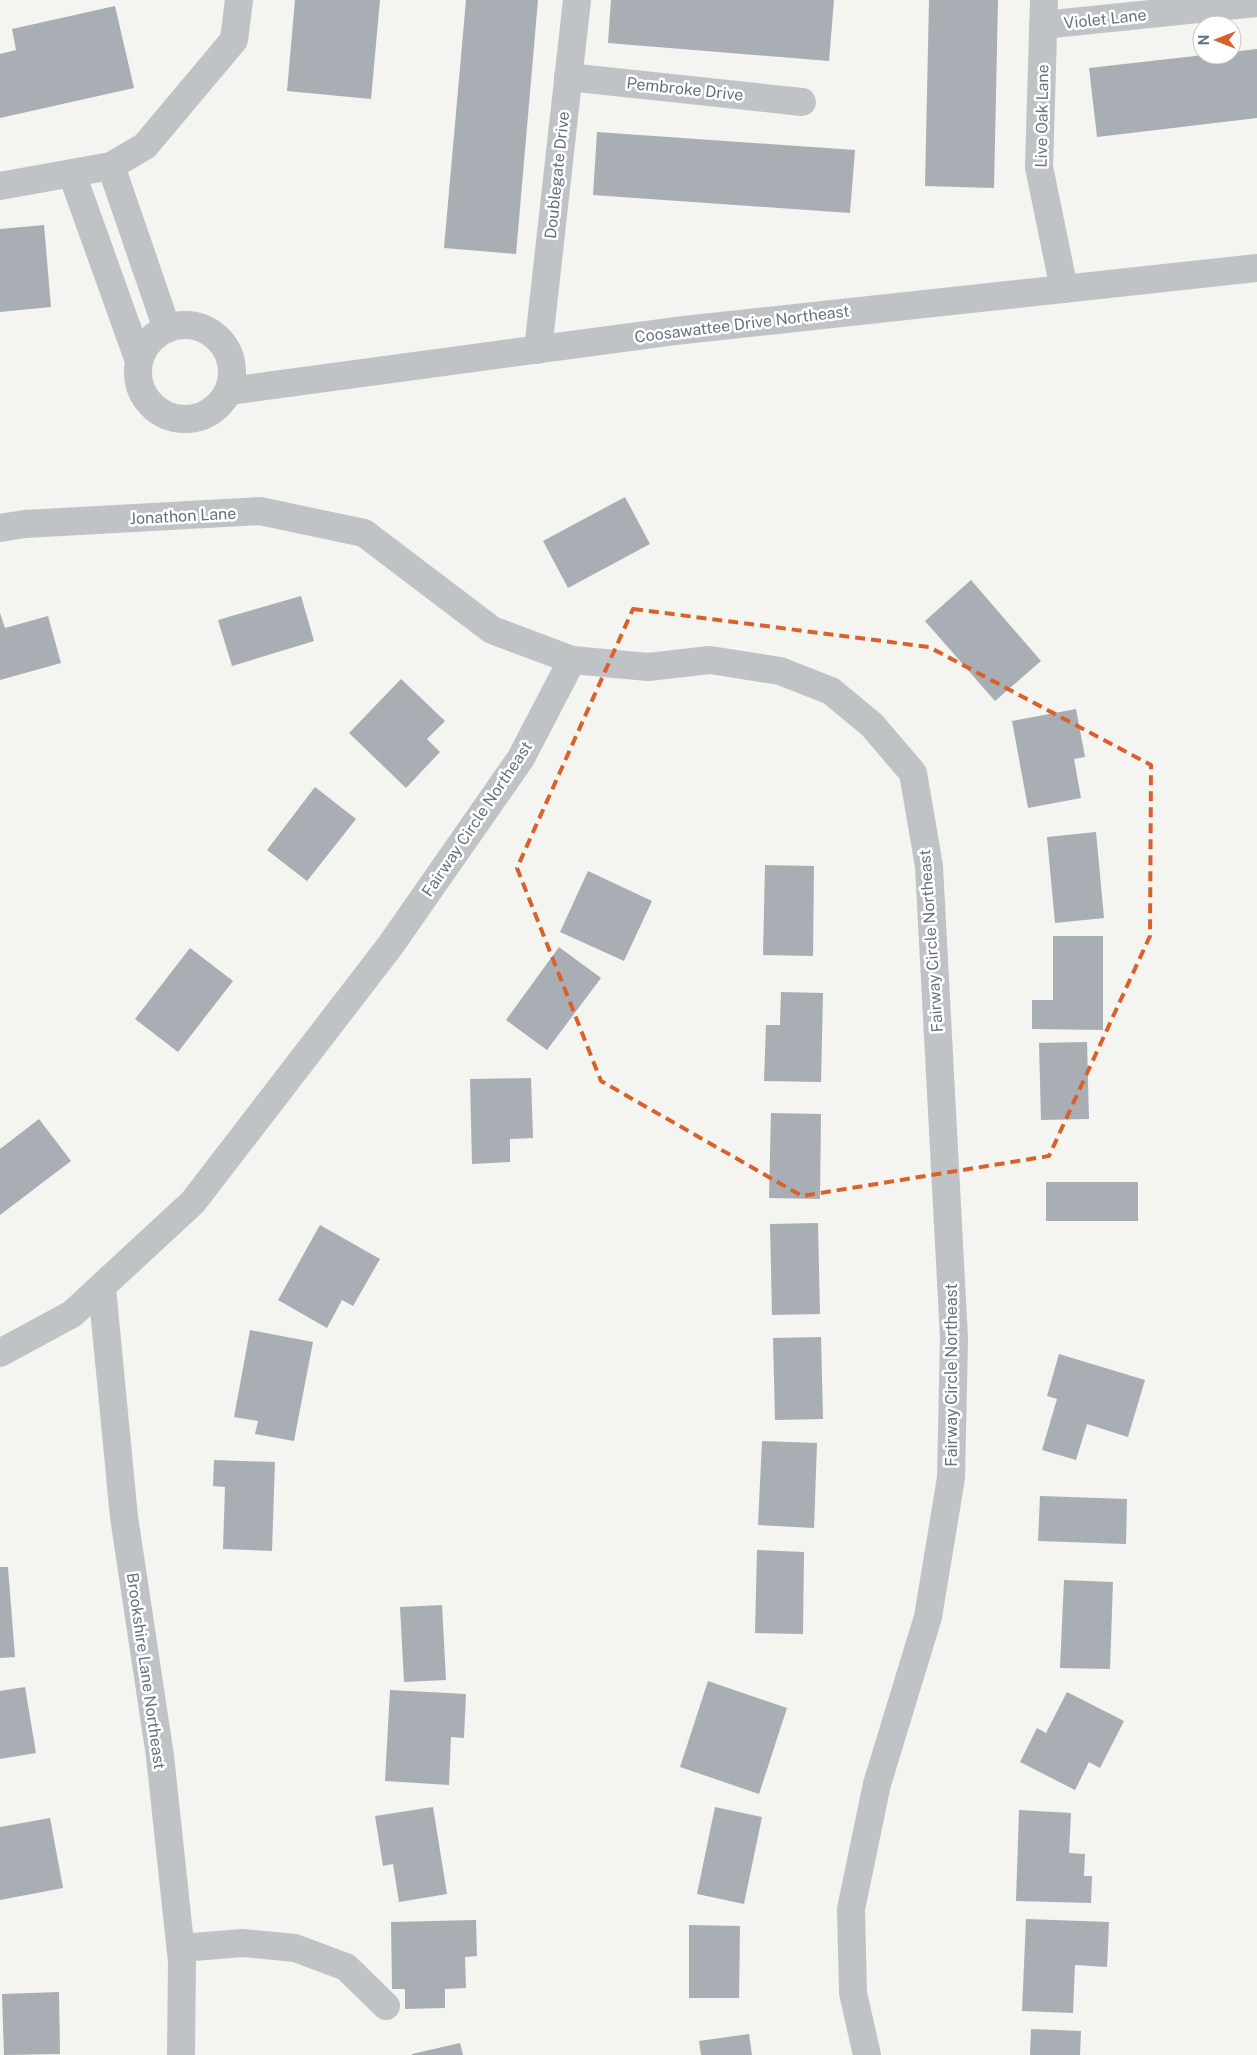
<svg xmlns="http://www.w3.org/2000/svg" width="1257" height="2055" font-family="'Public Sans',sans-serif">
<style>
.building{fill:#a8aeb4}
.lines{fill:none;stroke-linecap:round;stroke-linejoin:round}
.minor{stroke:#bfc3c6;stroke-width:28}
.marked{fill:none;stroke:#da612b;stroke-width:4;stroke-dasharray:10 6;stroke-linejoin:round}
.labels{text-anchor:middle;dominant-baseline:central;stroke-width:5;stroke-linejoin:round;paint-order:stroke}
.street-label{font-size:16px;fill:#657280;stroke:#fff}
</style>
<rect width="100%" height="100%" fill="#f4f4f0"/>
<g class="building">
<polygon points="295,0 380,0 371,99 287,91"/>
<polygon points="466,0 538,0 516,254 444,248"/>
<polygon points="611,0 834,0 829,61 608,43"/>
<polygon points="929,0 998,0 994,188 925,186"/>
<polygon points="115,6 134,88 0,118 0,54 16,50 12,29"/>
<polygon points="1257,49 1257,118 1097,137 1089,68 1204,55 1232,55 1232,52"/>
<polygon points="597,132 855,150 850,213 593,195"/>
<polygon points="44,225 51,307 0,312 0,229"/>
<polygon points="625,497 650,544 568,588 543,541"/>
<polygon points="971,580 1041,661 995,701 925,621"/>
<polygon points="301,596 314,641 232,666 218,620"/>
<polygon points="0,613 5,628 48,616 61,663 0,680"/>
<polygon points="401,679 445,721 427,739 440,752 406,788 349,733"/>
<polygon points="1076,709 1085,757 1074,759 1081,798 1028,808 1012,721"/>
<polygon points="315,787 356,819 307,881 267,850"/>
<polygon points="1096,832 1104,918 1055,923 1047,837"/>
<polygon points="765,865 814,866 813,956 763,955"/>
<polygon points="588,871 652,901 624,961 560,932"/>
<polygon points="1053,936 1103,936 1103,1030 1032,1029 1032,1000 1053,1000"/>
<polygon points="559,947 601,978 547,1050 506,1020"/>
<polygon points="190,948 233,981 178,1052 135,1019"/>
<polygon points="781,992 823,993 821,1082 764,1081 766,1025 780,1025"/>
<polygon points="1087,1042 1089,1119 1041,1120 1039,1043"/>
<polygon points="531,1078 533,1138 510,1139 510,1162 472,1164 470,1079"/>
<polygon points="771,1113 821,1114 820,1199 769,1198"/>
<polygon points="39,1119 71,1161 0,1215 0,1149"/>
<rect x="1046" y="1182" width="92" height="39"/>
<polygon points="818,1223 820,1314 772,1315 770,1224"/>
<polygon points="320,1225 380,1259 353,1306 342,1300 327,1328 278,1300"/>
<polygon points="250,1330 313,1342 294,1441 255,1434 258,1421 234,1417"/>
<polygon points="821,1337 823,1419 775,1420 773,1338"/>
<polygon points="1059,1354 1145,1380 1128,1437 1087,1424 1076,1460 1042,1450 1057,1399 1047,1396"/>
<polygon points="762,1441 817,1443 814,1528 758,1525"/>
<polygon points="214,1460 275,1462 272,1551 223,1549 225,1487 213,1486"/>
<polygon points="1040,1496 1127,1499 1126,1544 1038,1541"/>
<polygon points="757,1550 804,1552 803,1634 755,1633"/>
<polygon points="0,1567 8,1567 15,1657 0,1658"/>
<polygon points="1064,1580 1113,1582 1110,1669 1060,1668"/>
<polygon points="442,1605 446,1680 404,1682 400,1607"/>
<polygon points="708,1681 787,1708 759,1794 680,1767"/>
<polygon points="25,1687 36,1753 0,1759 0,1691"/>
<polygon points="390,1690 466,1694 464,1738 451,1737 449,1785 385,1781"/>
<polygon points="1067,1692 1124,1721 1100,1768 1089,1762 1075,1790 1020,1762 1037,1728 1046,1733"/>
<polygon points="433,1807 447,1894 399,1902 393,1864 383,1866 375,1816"/>
<polygon points="715,1807 762,1817 744,1904 697,1894"/>
<polygon points="1019,1810 1071,1813 1069,1853 1085,1854 1084,1876 1092,1876 1091,1903 1016,1901"/>
<polygon points="50,1818 63,1888 0,1900 0,1827"/>
<polygon points="1026,1919 1109,1922 1107,1967 1075,1965 1073,2013 1022,2011"/>
<polygon points="476,1920 477,1956 465,1957 466,1988 445,1989 445,2008 405,2009 405,1989 392,1989 391,1922"/>
<polygon points="689,1925 740,1926 739,1998 689,1998"/>
<polygon points="59,1992 60,2054 4,2055 2,1994"/>
<polygon points="1031,2029 1081,2031 1080,2055 1030,2055"/>
<polygon points="749,2034 752,2055 701,2055 699,2041"/>
<polygon points="460,2043 463,2055 412,2055 412,2054"/>
</g>
<g class="lines">
<g class="minor">
<polyline points="1044,0 1039,167 1064,289"/>
<polyline points="1043,25 1257,3"/>
<polyline points="568,77 802,102"/>
<polyline points="111,166 167,329"/>
<polyline points="72,174 139,361"/>
<polyline points="0,186 111,166 145,146 234,40 239,0"/>
<circle cx="185" cy="372" r="47"/>
<polyline points="538,350 577,0"/>
<polyline points="229,391 675,331 1257,268"/>
<polyline points="0,528 25,524 260,511 364,533 492,630 572,660 648,667 710,660 780,671 831,691 872,725 913,773 929,866 954,1338 951,1478 928,1617 877,1784 851,1909 853,1993 867,2055"/>
<polyline points="102,1288 124,1517 160,1756 182,1962 181,2055"/>
<polyline points="0,1353 72,1314 193,1202 390,946 521,758 572,660"/>
<polyline points="181,1948 243,1943 295,1948 346,1967 386,2006"/>
</g>
</g>
<path class="marked" d="M633 609 929 647 1151 765 1150 936 1049 1156 802 1196 601 1081 517 868Z"/>
<g class="labels">
<g class="street-label">
<text transform="translate(1105 19) rotate(-6)">Violet Lane</text>
<text transform="translate(685 89) rotate(6)">Pembroke Drive</text>
<text transform="translate(1042 116) rotate(-89)">Live Oak Lane</text>
<text transform="translate(557 175) rotate(-84)">Doublegate Drive</text>
<text transform="translate(742 324) rotate(-7)">Coosawattee Drive Northeast</text>
<text transform="translate(183 516) rotate(-3)">Jonathon Lane</text>
<text transform="translate(477 819) rotate(-56)">Fairway Circle Northeast</text>
<text transform="translate(931 941) rotate(-94)">Fairway Circle Northeast</text>
<text transform="translate(951 1375) rotate(-90)">Fairway Circle Northeast</text>
<text transform="translate(146 1671) rotate(82)">Brookshire Lane Northeast</text>
</g>
</g>
<g transform="translate(1217 40) rotate(270)"><circle r="24" fill="#ffffff" stroke="#c1c7cc"/>
<path d="M0-4L9 19L0 12L-9 19Z" fill="#da612b"/>
<text y="-8" font-size="14" font-weight="bold" text-anchor="middle" fill="#657280">N</text>
</g>
</svg>
